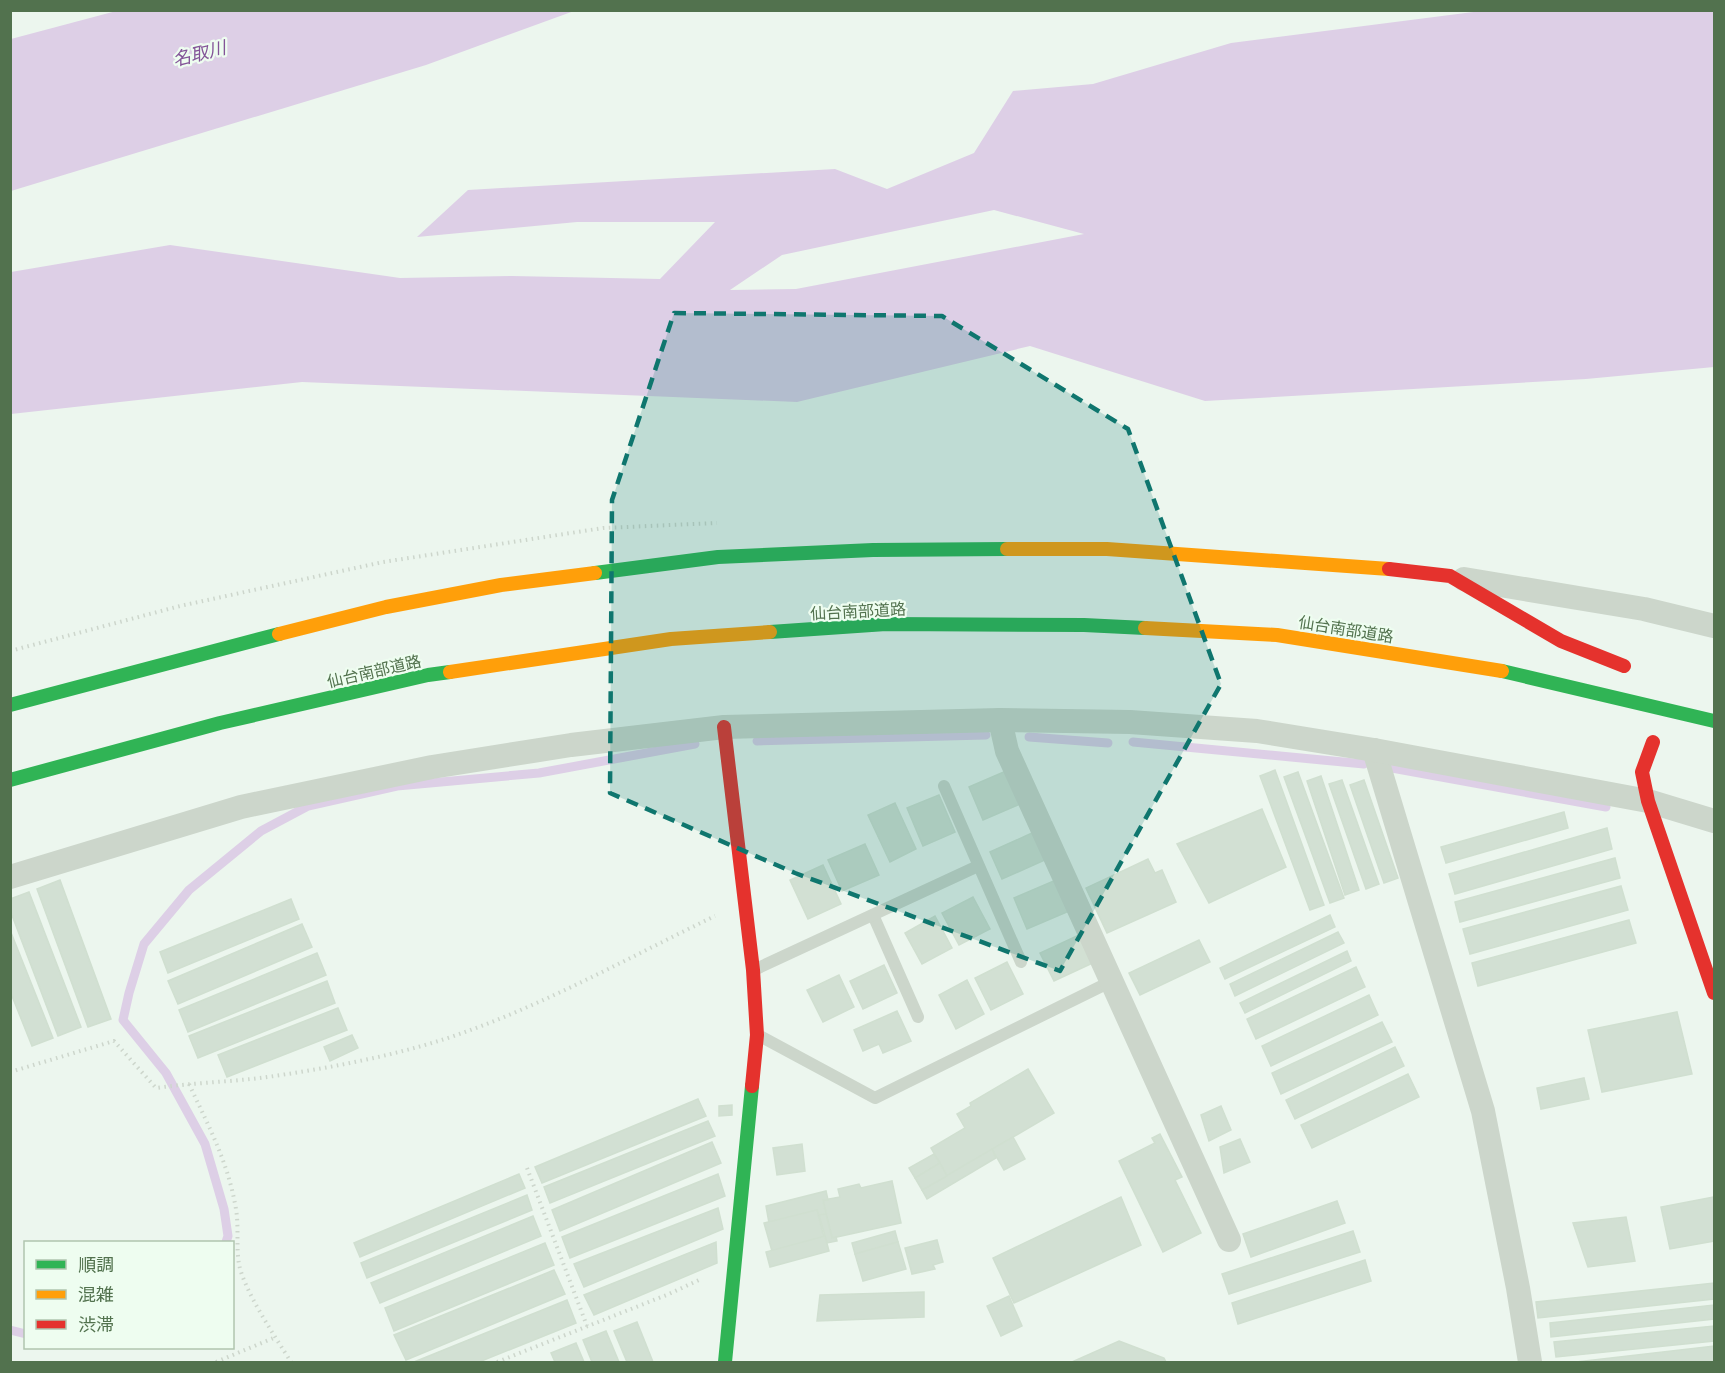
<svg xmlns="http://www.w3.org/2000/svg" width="1725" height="1373" font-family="'Noto Sans','Noto Sans JP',sans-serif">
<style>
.water{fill:#ddcfe6;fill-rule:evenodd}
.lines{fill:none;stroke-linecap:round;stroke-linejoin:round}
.stream{stroke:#ddcfe6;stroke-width:9}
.building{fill:#d2e0d3;stroke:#d0dfd0;stroke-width:1.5}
.path{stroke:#cdd6cc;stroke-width:4;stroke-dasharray:1.5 4.5;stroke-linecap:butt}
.lane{stroke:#ccd6cb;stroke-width:12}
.street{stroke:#ccd6cb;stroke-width:24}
.fast{stroke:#30b455;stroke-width:14}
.slow{stroke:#ff9f0a;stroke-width:14}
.jam{stroke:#e5322d;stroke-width:14}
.marked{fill:#0f766e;fill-opacity:0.2;stroke:#0f766e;stroke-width:4.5;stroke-dasharray:12 8;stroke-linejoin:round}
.labels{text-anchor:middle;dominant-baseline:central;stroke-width:4.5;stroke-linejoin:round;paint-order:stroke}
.street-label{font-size:16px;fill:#52724e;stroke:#eefdf0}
.water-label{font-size:18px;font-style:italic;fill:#835498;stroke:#eefdf0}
</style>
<rect width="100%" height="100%" fill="#ecf6ee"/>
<g class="water">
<polygon points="120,10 574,10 574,11 426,65 11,191 11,39"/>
<path d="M1481 11H1714V367L1586 379 1205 401 1030 346 797 402 302 382 11 414V272L170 245 400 278 512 276 660 279 715 222H577L417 237 468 190 835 169 887 189 974 153 1013 91 1093 84 1231 43ZM994 210 1084 234 796 289 730 290 782 255Z"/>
</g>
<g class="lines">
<g class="stream">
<polyline points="1029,737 1108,743"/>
<polyline points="757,741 986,735"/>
<polyline points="1133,742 1364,764"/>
<polyline points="1392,768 1606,807"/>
<polyline points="226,1242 228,1236 224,1209 205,1144 166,1073 123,1020 129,993 144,944 189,890 261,831 308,806 397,786 539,773 695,744"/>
<polyline points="10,1330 26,1334"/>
</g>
</g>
<g class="building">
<polygon points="1275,770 1324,905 1310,910 1260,776"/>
<polygon points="1006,771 1020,804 983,820 969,787"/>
<polygon points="1298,772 1344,898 1330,903 1284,777"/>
<polygon points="1321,776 1359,890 1345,895 1307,781"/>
<polygon points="1342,780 1379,884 1366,889 1329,784"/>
<polygon points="1364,780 1398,878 1384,883 1350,785"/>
<polygon points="939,795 955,832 923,846 907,808"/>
<polygon points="895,803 916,849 890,862 868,815"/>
<polygon points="1262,809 1286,867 1209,903 1177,844"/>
<polygon points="1564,812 1568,828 1446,863 1441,847"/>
<polygon points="1607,828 1612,849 1455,894 1449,874"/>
<polygon points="1032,833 1045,860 1002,879 990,852"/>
<polygon points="865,844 879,875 842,891 828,860"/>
<polygon points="1615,858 1620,878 1460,922 1455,902"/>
<polygon points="1148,859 1155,873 1162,870 1176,902 1107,933 1086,888"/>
<polygon points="823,865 841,904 808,919 790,880"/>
<polygon points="60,880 111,1019 88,1027 37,889"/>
<polygon points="1056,880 1069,911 1027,929 1014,898"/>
<polygon points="1621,886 1628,910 1470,954 1463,929"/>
<polygon points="29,892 81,1027 58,1036 10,910 10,899"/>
<polygon points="973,897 990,929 959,945 942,913"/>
<polygon points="291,899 299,919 168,973 160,952"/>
<polygon points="1330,915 1335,927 1225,979 1220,968"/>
<polygon points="935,916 952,948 922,964 905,933"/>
<polygon points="1629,920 1636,943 1478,986 1472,963"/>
<polygon points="302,924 312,947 178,1004 168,981"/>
<polygon points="10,930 53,1038 32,1046 10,991"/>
<polygon points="1338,932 1344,943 1235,996 1230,984"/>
<polygon points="1079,935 1093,963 1054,981 1040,953"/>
<polygon points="1199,940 1210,962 1140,995 1129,973"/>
<polygon points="1347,951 1351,961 1245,1013 1240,1003"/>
<polygon points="317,953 326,975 188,1032 179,1010"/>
<polygon points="1007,962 1023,994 991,1010 975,978"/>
<polygon points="884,965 897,993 863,1009 850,981"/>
<polygon points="1356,967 1365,987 1256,1039 1247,1019"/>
<polygon points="839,975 854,1007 823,1022 807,990"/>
<polygon points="967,980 984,1014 956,1029 939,995"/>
<polygon points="327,981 335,1003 198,1058 189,1036"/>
<polygon points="1369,995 1378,1015 1271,1066 1262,1046"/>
<polygon points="338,1008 347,1030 227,1077 218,1055"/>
<polygon points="897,1011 911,1041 883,1053 879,1044 863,1051 854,1030"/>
<polygon points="1677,1012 1692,1074 1602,1092 1588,1030"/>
<polygon points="1382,1022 1392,1042 1281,1094 1272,1073"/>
<polygon points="352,1035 358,1048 330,1061 324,1047"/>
<polygon points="1395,1047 1404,1066 1295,1119 1286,1100"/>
<polygon points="1028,1069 1054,1113 947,1176 931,1148 965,1128 957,1114 971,1106 970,1103"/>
<polygon points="1408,1074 1419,1097 1312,1148 1301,1125"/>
<polygon points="1584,1078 1589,1099 1541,1109 1537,1088"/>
<polygon points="698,1099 706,1116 542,1183 535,1167"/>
<polygon points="732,1105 732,1115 719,1116 719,1106"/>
<polygon points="1221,1106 1231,1130 1209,1141 1201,1115"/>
<polygon points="708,1121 715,1136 550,1203 544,1187"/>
<polygon points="1160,1134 1182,1177 1175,1180 1201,1233 1163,1252 1119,1161 1155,1143 1152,1138"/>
<polygon points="1013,1137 1025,1159 1004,1170 992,1149"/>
<polygon points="1240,1139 1250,1162 1224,1173 1220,1147"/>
<polygon points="712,1142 721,1163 560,1231 552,1210"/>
<polygon points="802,1144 805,1171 777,1175 773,1148"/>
<polygon points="992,1149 996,1158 927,1199 922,1190"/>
<polygon points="934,1154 940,1163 915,1178 909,1168"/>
<polygon points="940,1163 947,1176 922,1190 915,1178"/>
<polygon points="519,1174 525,1188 360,1257 354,1243"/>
<polygon points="718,1174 725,1196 570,1258 562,1237"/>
<polygon points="892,1181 901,1223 832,1238 823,1200 840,1197 838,1189 859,1184 861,1188"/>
<polygon points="826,1191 828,1200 823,1200 826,1214 819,1215 817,1210 769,1223 766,1206"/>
<polygon points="527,1195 532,1210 367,1278 361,1263"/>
<polygon points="1121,1197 1141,1245 1014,1303 993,1258"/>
<polygon points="1714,1197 1714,1241 1670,1249 1661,1207"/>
<polygon points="1337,1201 1345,1223 1251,1257 1243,1234"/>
<polygon points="718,1208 723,1229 584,1287 574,1264"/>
<polygon points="817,1210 824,1237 772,1251 764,1223"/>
<polygon points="826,1214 832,1238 836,1237 837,1241 827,1243 819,1215"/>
<polygon points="533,1216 541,1236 380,1303 371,1283"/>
<polygon points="1626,1217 1635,1261 1588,1267 1573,1223"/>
<polygon points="895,1231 898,1242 855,1254 852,1243"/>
<polygon points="1353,1231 1360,1252 1229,1294 1222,1274"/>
<polygon points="825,1236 829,1251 770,1267 766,1252"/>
<polygon points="937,1240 943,1262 933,1265 935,1269 912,1274 905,1248"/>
<polygon points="716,1242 717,1263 594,1315 584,1295"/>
<polygon points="898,1242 906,1269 863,1281 855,1254"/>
<polygon points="545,1243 554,1265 394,1331 385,1308"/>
<polygon points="1365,1260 1371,1281 1238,1324 1232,1303"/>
<polygon points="554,1270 565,1294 406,1360 394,1335"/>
<polygon points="1714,1283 1714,1299 1538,1318 1536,1302"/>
<polygon points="924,1292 924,1317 817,1321 820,1295"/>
<polygon points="1009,1296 1022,1326 1001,1336 987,1306"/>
<polygon points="567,1300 576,1323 479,1362 414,1362"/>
<polygon points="1714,1305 1714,1319 1551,1337 1550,1323"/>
<polygon points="637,1322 653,1362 627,1362 614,1331"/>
<polygon points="1714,1326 1714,1341 1556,1357 1554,1342"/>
<polygon points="606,1331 619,1362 592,1362 583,1340"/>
<polygon points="1119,1341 1164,1358 1166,1362 1072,1362"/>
<polygon points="576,1343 584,1362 555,1362 551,1353"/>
<polygon points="1714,1346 1714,1362 1576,1362"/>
</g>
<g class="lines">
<g class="path">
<polyline points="10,651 180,606 383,562 603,528 717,523"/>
<path d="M10 1072 114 1041 156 1088C191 1083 226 1082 260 1078 326 1069 406 1054 468 1031 553 1000 634 955 715 916"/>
<path d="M189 1084C209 1127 228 1162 236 1209 239 1227 236 1247 239 1264 244 1291 276 1338 291 1362"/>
<polyline points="527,1168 587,1326"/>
<polyline points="216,1362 276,1337"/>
<polyline points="497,1362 669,1294 701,1279"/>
</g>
<g class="lane">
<polyline points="944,786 1021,962"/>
<polyline points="873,915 918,1017"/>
<polyline points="756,969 978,866"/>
<polyline points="760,1036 875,1098 1112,981"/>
</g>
<g class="street">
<polyline points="1464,579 1644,609 1714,626"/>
<polyline points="1000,720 1007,751 1229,1240"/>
<polyline points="1374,750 1483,1111 1518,1288 1530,1362"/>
<polyline points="10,877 241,807 432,767 571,745 724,727 1000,720 1130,722 1257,731 1374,750 1648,801 1714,821"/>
</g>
<g class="fast">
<polyline points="595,573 718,557 873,550 1007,549"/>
<polyline points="770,632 886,624 1084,625 1145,628"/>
<polyline points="1502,671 1714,721"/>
<polyline points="10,705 279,634"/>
<polyline points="10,780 220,723 428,675 450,672"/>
<polyline points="725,1362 752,1086"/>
</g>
<g class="slow">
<polyline points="1007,549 1107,549 1389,569"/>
<polyline points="1145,628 1277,635 1502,671"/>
<polyline points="279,634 386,607 501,585 595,573"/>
<polyline points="450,672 671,639 770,632"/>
</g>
<g class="jam">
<polyline points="1389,569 1450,576 1561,641 1624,666"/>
<polyline points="724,727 753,970 757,1035 752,1086"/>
<polyline points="1653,742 1642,772 1648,801 1714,993"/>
</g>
</g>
<path class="marked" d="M674 313 942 316 1128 429 1221 684 1060 971 795 873 610 793 612 500Z"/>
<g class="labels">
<g class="street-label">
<text transform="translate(858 611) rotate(-3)">仙台南部道路</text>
<text transform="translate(1346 629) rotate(9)">仙台南部道路</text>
<text transform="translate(374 671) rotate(-13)">仙台南部道路</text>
</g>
<g class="water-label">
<text transform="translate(199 53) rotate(-14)">名取川</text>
</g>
</g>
<rect width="1725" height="1373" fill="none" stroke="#52724e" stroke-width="24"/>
<rect x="24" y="1241" width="210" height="108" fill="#eefdf0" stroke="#b0c5af" stroke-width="1.5"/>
<rect x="36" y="1260" width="30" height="9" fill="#30b455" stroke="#b0c5af" stroke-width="1.5"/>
<text x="78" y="1271" font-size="18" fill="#52724e">順調</text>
<rect x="36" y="1290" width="30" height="9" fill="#ff9f0a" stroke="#b0c5af" stroke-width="1.5"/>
<text x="78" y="1301" font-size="18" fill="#52724e">混雑</text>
<rect x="36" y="1320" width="30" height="9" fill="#e5322d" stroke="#b0c5af" stroke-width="1.5"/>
<text x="78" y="1331" font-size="18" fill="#52724e">渋滞</text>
</svg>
